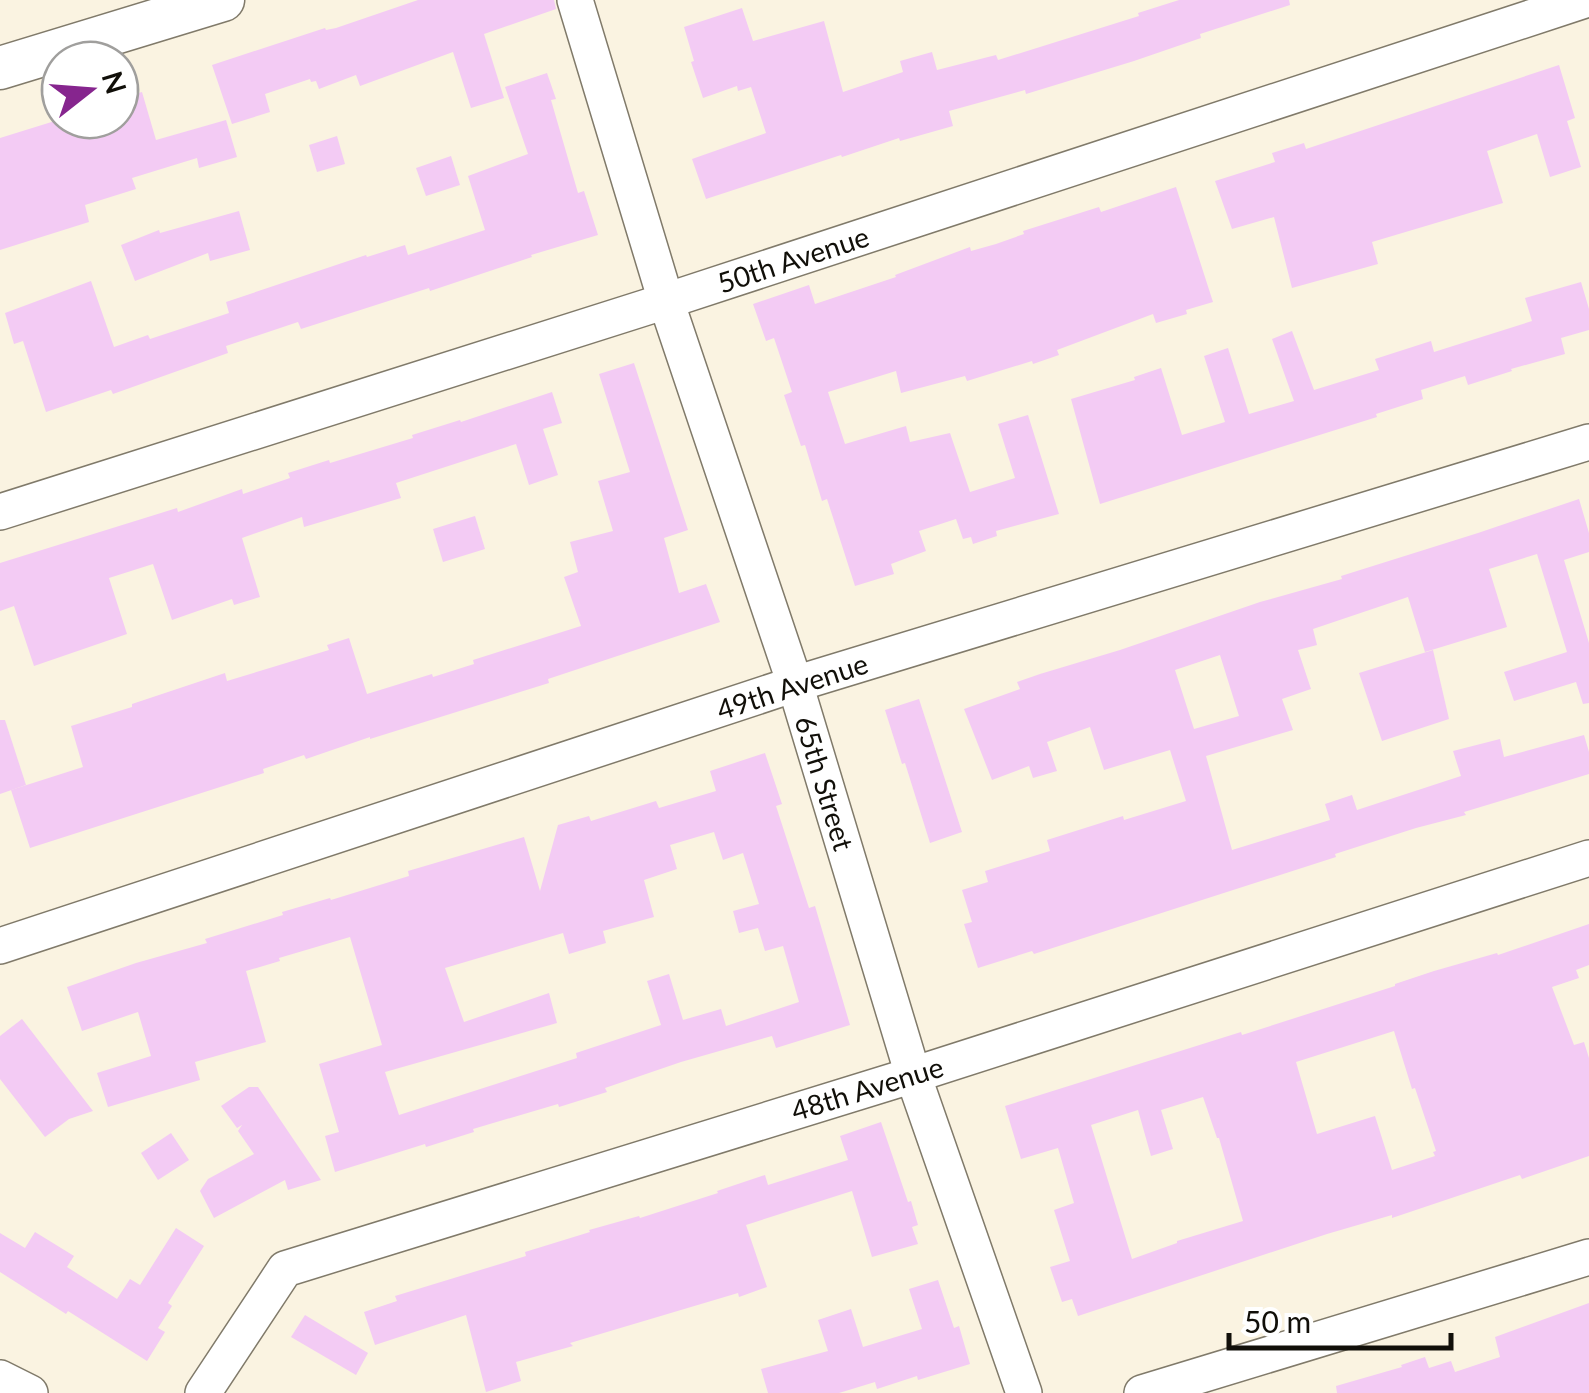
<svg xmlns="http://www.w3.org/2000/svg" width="1589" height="1393" font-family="Lato,sans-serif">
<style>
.building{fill:#f3cbf4;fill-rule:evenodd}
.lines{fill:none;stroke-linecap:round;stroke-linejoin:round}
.minor-casing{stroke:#807a6a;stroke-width:38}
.tertiary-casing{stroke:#807a6a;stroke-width:45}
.minor{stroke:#fff;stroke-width:35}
.tertiary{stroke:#fff;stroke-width:42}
.labels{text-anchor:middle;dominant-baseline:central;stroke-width:8;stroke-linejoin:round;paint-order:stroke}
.street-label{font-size:28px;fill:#110f09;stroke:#fff}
</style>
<rect width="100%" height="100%" fill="#faf3e1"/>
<g class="building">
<polygon points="418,0 554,0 556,9 484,34 504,98 471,108 453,52 360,86 356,75 319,89 316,81 311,82 310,79 265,94 270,112 232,124 212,65 325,28 326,30 336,28"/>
<polygon points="1179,0 1289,0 1290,5 1200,34 1201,38 1134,61 1026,94 1025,90 949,111 953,126 900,141 899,138 842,157 841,155 706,199 692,159 766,133 751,87 738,91 737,86 703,98 691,62 694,61 684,27 742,8 753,41 824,21 843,92 903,72 900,61 932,52 937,70 996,55 998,60 1139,16 1138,13"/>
<polygon points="1559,65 1575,118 1567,121 1581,167 1550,177 1537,134 1487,151 1503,203 1372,242 1378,264 1292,288 1274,217 1232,229 1215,181 1275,162 1272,153 1304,143 1306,149"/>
<polygon points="547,73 556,99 551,100 578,193 584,191 598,235 531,255 532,257 430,291 429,288 301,329 298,322 226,346 228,353 113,394 111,390 46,412 23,341 14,344 5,313 91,281 114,347 148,335 150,339 229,313 226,302 366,255 367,257 405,245 408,255 485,230 468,176 528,154 505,87"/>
<polygon points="142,92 156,140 226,120 237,157 199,168 197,158 132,178 136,189 85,205 89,222 0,250 0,138 58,120 120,120 120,98"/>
<polygon points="337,136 345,164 317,172 309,145"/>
<polygon points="451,156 460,185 426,196 416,168"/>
<polygon points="1176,187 1213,302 1186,310 1187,314 1156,323 1153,314 1057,350 1059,355 1033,364 1032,361 967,381 965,376 901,393 896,371 828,392 845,444 906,426 910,442 950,433 970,492 1015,478 998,424 1028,415 1059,514 996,531 997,536 973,544 971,537 963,539 956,519 919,531 926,551 891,564 894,574 855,586 827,499 822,501 805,445 801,446 784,395 792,392 774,338 766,341 753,304 809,285 815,304 896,277 895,275 970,247 971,251 996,244 1024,234 1023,231 1099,207 1101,212"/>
<polygon points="239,211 250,250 210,261 208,253 135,281 121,245 159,230 160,233"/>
<polygon points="1581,282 1589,309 1589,330 1561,338 1565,354 1511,369 1512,371 1468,385 1465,376 1421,390 1423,399 1376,414 1377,417 1100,504 1071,399 1135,380 1134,377 1161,368 1182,435 1225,422 1204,356 1228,348 1249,414 1294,401 1272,339 1292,331 1314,390 1379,370 1375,359 1431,341 1434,352 1532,321 1525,298"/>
<polygon points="634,363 688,530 664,538 679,593 706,584 720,622 548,679 549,683 370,739 370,737 306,759 304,755 263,769 264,773 30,848 11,790 83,767 71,726 132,707 132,704 225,673 227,681 329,650 327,645 349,638 367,694 432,674 433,677 474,664 473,660 581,626 564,577 578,572 570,542 613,531 598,481 630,472 599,374"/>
<polygon points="552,392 562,423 543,429 558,475 529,485 516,444 396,483 401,498 304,527 302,517 242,538 260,597 234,605 232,599 172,620 153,564 109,578 127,634 34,666 14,606 0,611 0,563 177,508 178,512 242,489 243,494 290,478 288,473 329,460 330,463 413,438 412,435 460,420 461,422"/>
<path d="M1579 499 1589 533V552L1564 560 1589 643V703L1583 704 1576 682 1514 701 1504 672 1567 652 1537 554 1489 569 1507 627 1425 652 1408 597 1313 629 1317 645 1298 650 1311 689 1282 699 1293 730 1206 756 1232 850 1330 820 1325 804 1352 795 1357 810 1461 776 1453 751 1500 739 1504 757 1584 735 1589 752V774L1464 812 1466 815 1416 828 1335 854 1336 857 1034 954 1032 951 978 968 964 924 972 922 962 890 988 882 985 871 1050 851 1047 840 1123 816 1124 820 1186 801 1170 750 1104 770 1090 727 1047 742 1057 771 1033 778 1029 766 992 780 964 709 1020 689 1017 682 1040 674 1120 650 1260 602 1342 579 1341 576 1478 533ZM1220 655 1239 716 1194 729 1175 670Z"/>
<polygon points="475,516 485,549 443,562 433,529"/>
<polygon points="1433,650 1449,719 1382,741 1359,673"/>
<polygon points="919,699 962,832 930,843 905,763 902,764 885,710"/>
<polygon points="0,720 5,720 26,785 0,794"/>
<path d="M765 753 782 804 776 806 809 908 815 906 850 1025 776 1048 772 1036 681 1062 605 1088 607 1092 559 1107 558 1104 473 1129 474 1132 426 1147 425 1144 335 1172 325 1136 339 1132 319 1064 382 1045 350 937 279 958 280 961 246 971 266 1042 195 1062 200 1080 108 1107 97 1073 151 1056 138 1012 82 1031 67 987 136 963 207 943 205 939 283 915 282 912 330 898 331 900 409 876 408 871 524 837 540 891 558 825 589 816 591 821 656 801 659 808 716 791 710 771ZM714 832 723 860 743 853 759 904 733 911 739 933 758 928 765 951 783 946 799 1002 726 1026 721 1009 683 1020 669 974 647 981 661 1025 576 1053 577 1058 399 1115 385 1072 557 1023 549 993 464 1022 445 968 563 933 569 954 606 943 603 931 654 917 644 880 677 869 670 845Z"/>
<path d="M1589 924V965L1576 970 1579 978 1552 987 1574 1045 1584 1042 1589 1058V1156L1522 1179 1520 1175 1392 1218V1215L1327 1234 1078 1316 1072 1299 1062 1302 1050 1267 1070 1261 1054 1210 1074 1203 1058 1148 1021 1159 1005 1106 1241 1032 1242 1035 1395 986V984L1434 971 1497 953 1498 955ZM1394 1031 1412 1089 1415 1088 1436 1151 1433 1152 1435 1156 1392 1170 1375 1116 1317 1134 1296 1062ZM1203 1097 1217 1138H1219L1243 1221 1177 1241V1243L1132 1259 1091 1125 1138 1110 1151 1156 1173 1149 1161 1110Z"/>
<polygon points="22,1019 93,1111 69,1119 45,1137 0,1079 0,1036"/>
<polygon points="249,1087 258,1087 321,1180 288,1190 285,1180 214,1218 200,1191 208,1179 254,1154 238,1131 242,1125 237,1128 221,1106"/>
<polygon points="881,1122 908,1202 911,1201 918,1225 912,1227 918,1244 872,1257 852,1191 746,1225 767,1287 739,1297 738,1293 570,1343 573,1346 516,1362 521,1381 486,1392 466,1315 375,1345 364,1312 397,1301 395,1296 526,1256 525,1252 590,1232 589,1230 639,1216 640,1218 718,1193 717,1191 765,1175 768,1185 848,1160 840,1136"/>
<polygon points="171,1133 189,1160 158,1180 141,1153"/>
<polygon points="176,1228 204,1246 168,1303 172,1306 158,1328 165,1332 147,1361 68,1311 66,1314 0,1272 0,1233 25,1248 35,1232 74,1256 67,1267 117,1299 130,1279 140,1285"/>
<polygon points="938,1280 954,1328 959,1326 970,1364 918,1380 917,1376 877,1389 875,1382 839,1393 768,1393 761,1369 828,1351 818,1320 851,1309 863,1347 922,1329 909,1289"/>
<polygon points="1589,1303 1589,1393 1337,1393 1336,1386 1402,1367 1401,1365 1425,1357 1429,1368 1451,1361 1455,1372 1500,1357 1495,1337"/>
<polygon points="305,1315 368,1353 356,1375 291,1337"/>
</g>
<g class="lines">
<defs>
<g id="minor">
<polyline points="575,0 666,301 795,684 913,1075 1024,1393"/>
<polyline points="0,512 666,301 1585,0"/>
<polyline points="0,946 795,684 1589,442"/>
<polyline points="0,1378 30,1393"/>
<polyline points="203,1393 285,1269 913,1075 1589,858"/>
<polyline points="1142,1393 1589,1257"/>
</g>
<polyline id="tertiary" points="0,68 223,0"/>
</defs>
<use href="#minor" class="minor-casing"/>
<use href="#tertiary" class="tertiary-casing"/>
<use href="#minor" class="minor"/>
<use href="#tertiary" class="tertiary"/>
</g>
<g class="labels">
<g class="street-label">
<text transform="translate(793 259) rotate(-18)">50th Avenue</text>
<text transform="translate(792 686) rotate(-18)">49th Avenue</text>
<text transform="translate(825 783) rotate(73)">65th Street</text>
<text transform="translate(867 1088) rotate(-17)">48th Avenue</text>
</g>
</g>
<g transform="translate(90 90) rotate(73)"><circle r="48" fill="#ffffff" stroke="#a09f9d" stroke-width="2.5"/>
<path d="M0-8L18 38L0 25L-18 38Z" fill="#86258e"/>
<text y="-15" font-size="28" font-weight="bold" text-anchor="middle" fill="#110f09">N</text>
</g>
<path d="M1229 1333v15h222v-15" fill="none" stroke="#110f09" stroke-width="5"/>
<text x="1244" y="1333" font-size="30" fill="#110f09" stroke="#ffffff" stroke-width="8" paint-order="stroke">50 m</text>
</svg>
